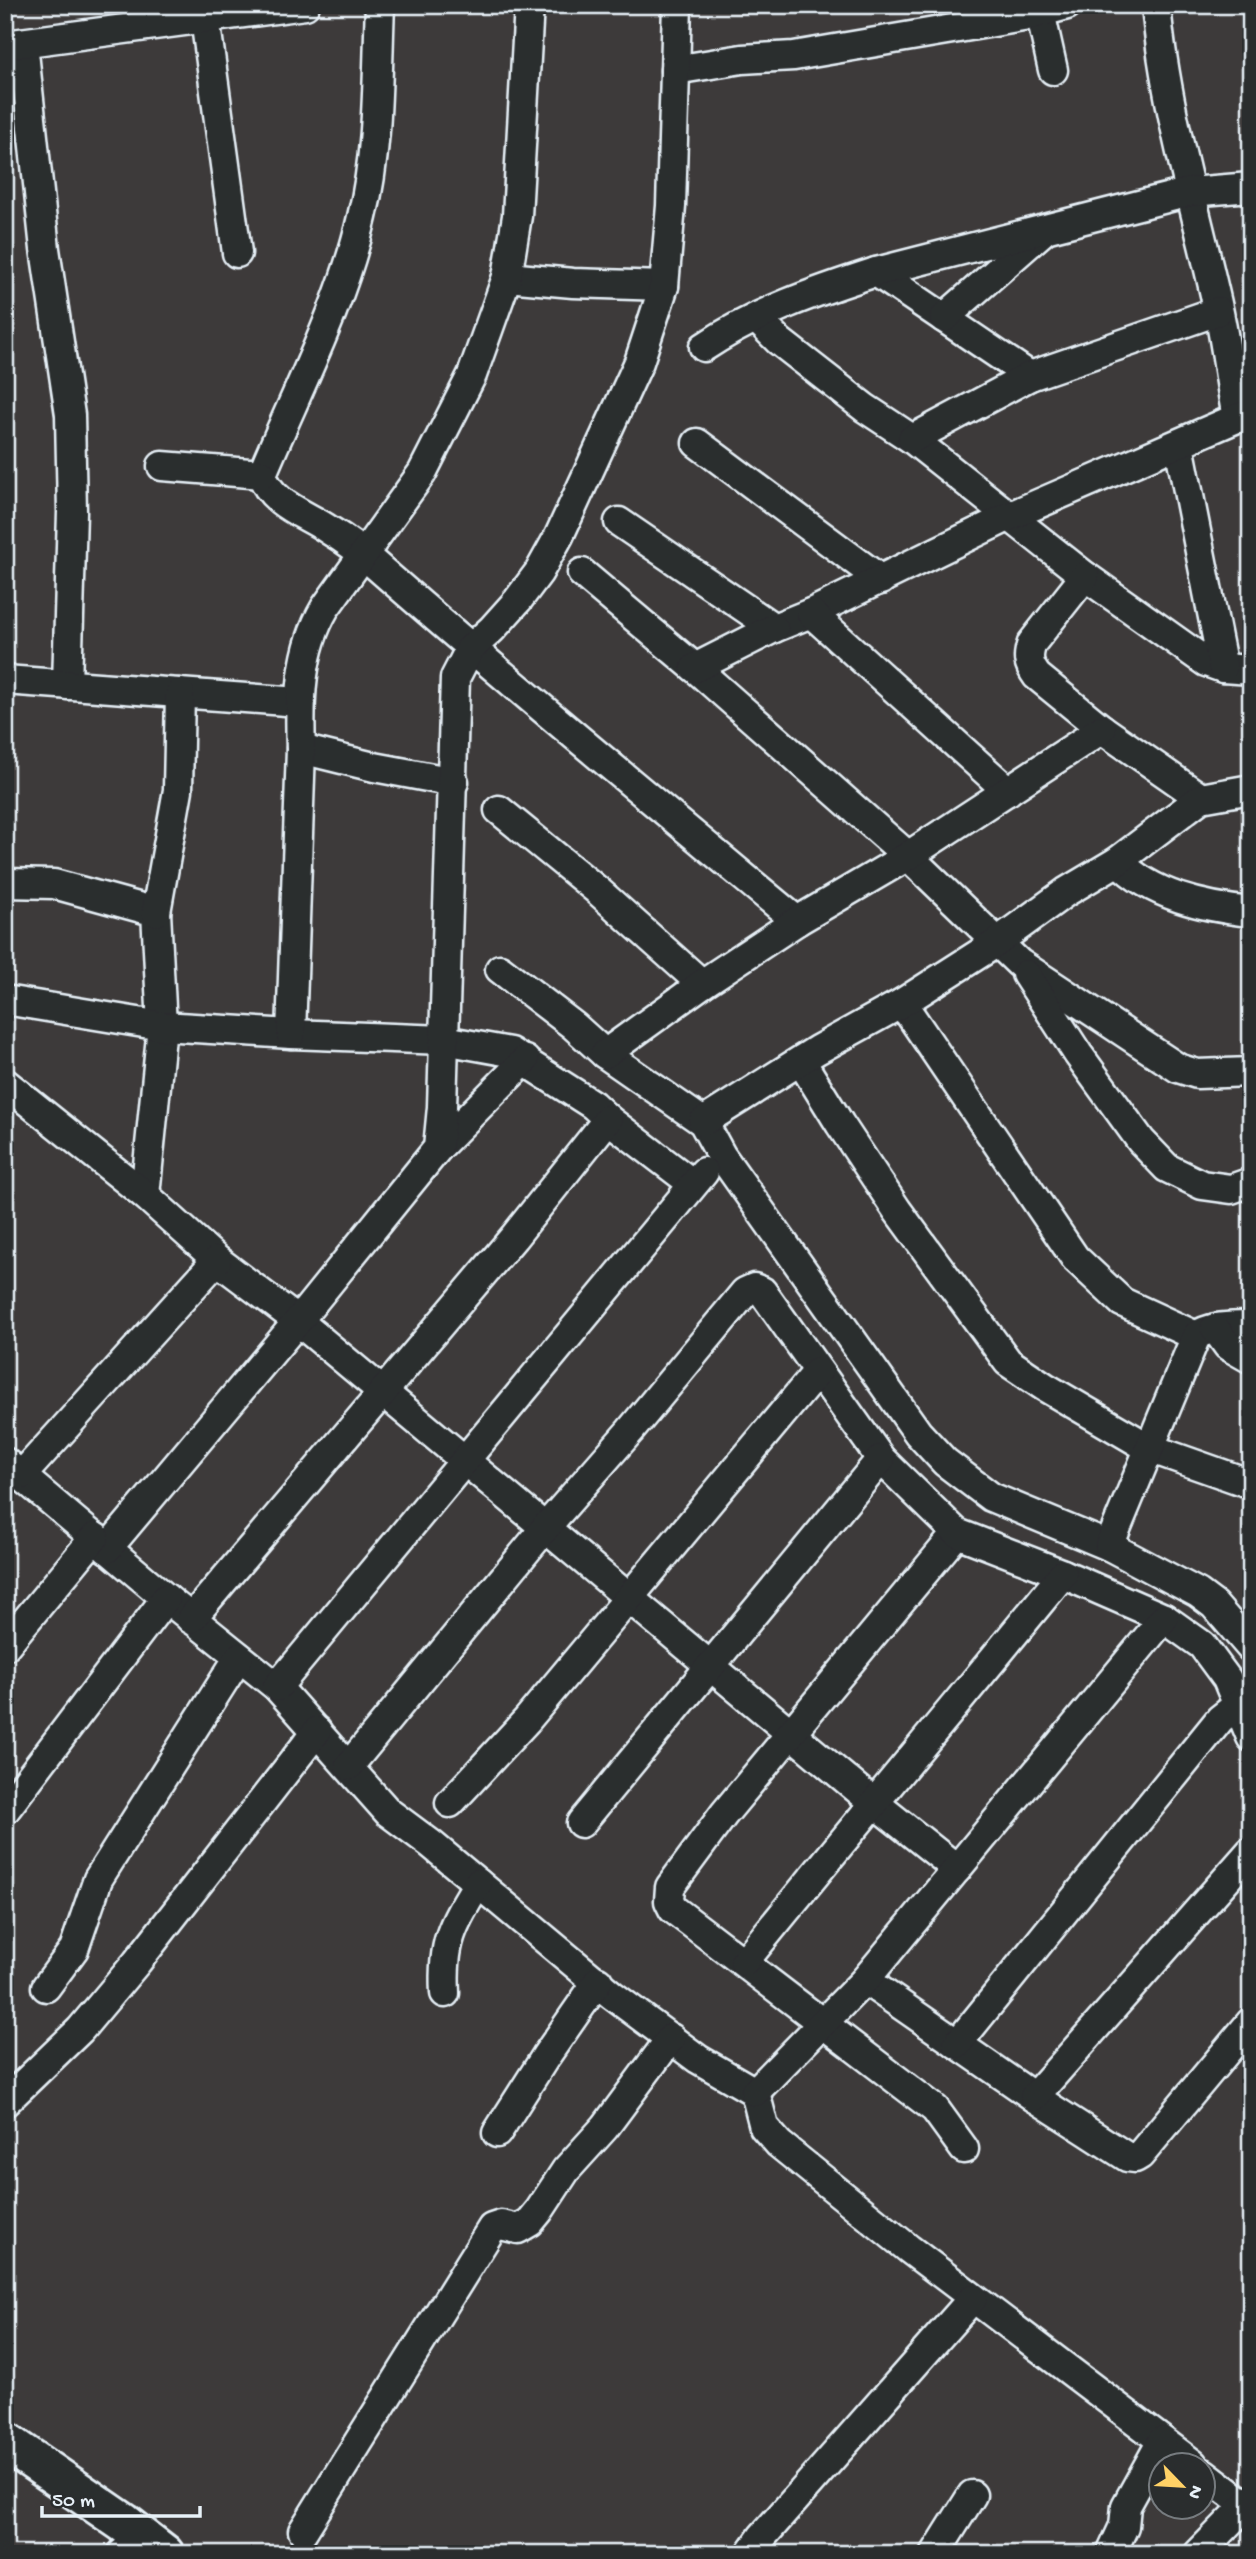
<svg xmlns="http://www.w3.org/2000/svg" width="1256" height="2559" font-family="'Gochi Hand',sans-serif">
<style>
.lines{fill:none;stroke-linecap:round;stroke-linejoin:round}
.minor-casing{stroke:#e8f1f8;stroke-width:33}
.highway-casing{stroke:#e8f1f8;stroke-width:44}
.minor{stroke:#2a2d2e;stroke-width:28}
.highway{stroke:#2a2d2e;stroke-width:38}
</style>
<rect width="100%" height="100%" fill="#3d3a3a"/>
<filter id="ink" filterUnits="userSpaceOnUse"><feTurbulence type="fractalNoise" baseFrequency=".0143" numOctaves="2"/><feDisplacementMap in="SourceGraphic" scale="14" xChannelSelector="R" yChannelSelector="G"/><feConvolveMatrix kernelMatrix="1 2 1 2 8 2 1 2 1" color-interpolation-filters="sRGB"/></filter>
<g filter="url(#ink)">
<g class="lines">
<defs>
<g id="minor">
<path d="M380 5C377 75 379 148 362 217 342 305 297 390 262 474 270 504 306 514 329 530 344 539 359 550 372 562 511 684 654 802 797 921"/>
<path d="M1156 5C1165 107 1196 209 1218 308 1226 344 1230 381 1237 418"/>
<polyline points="1040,12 1053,70"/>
<polyline points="205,18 237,253"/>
<polyline points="23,43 45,249 70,415 72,512 67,685"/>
<polyline points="5,45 305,5"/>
<polyline points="675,70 742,59 794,56 1023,17 1067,5"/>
<polyline points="876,272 1030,376"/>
<polyline points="507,277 573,283 664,286"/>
<polyline points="756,318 779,341 865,408 912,439 1085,576 1206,662 1223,668 1251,670"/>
<polyline points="944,318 1042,232"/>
<path d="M704 347C756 312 817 291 876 272L1190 192 1251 187"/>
<polyline points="912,439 1030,376 1218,311"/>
<polyline points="697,443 881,580"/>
<polyline points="1179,445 1223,668"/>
<polyline points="162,466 262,474"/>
<polyline points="619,522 774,628 811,613 1010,516 1237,418 1251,414"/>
<polyline points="582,573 695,668 908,856 1019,963 1178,1068 1197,1074 1251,1072"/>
<path d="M1085 576 1032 643C1027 657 1028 664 1037 676L1102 729 1201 798"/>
<polyline points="811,613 1008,791"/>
<polyline points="695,668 774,628"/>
<polyline points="5,680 299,702"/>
<polyline points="301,749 374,767 454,782"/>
<polyline points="499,810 597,890 702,984"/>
<path d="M1118 861C1152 896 1204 907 1251 912"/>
<polyline points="5,883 54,884 156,912 162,1026 145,1195"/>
<polyline points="156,912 178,790 180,693"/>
<polyline points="500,969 574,1026 605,1054 703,1122 721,1155 918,1433 945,1462 991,1497 1109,1546"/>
<polyline points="1026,974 1078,1054 1141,1141 1167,1168 1202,1185 1231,1189 1251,1182"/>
<polyline points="5,1000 162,1026 291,1034 444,1040 510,1052 593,1105 608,1119 693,1184"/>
<polyline points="902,1003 1075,1258 1122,1302 1196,1336"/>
<path d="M291 1034 301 749C299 701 300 650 325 608L422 473 472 375 507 277 517 216 529 5"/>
<polyline points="605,1054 702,984 797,921 908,856 1102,729"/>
<polyline points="801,1061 840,1124 897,1210 1008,1362 1045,1387 1149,1448 1251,1484"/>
<polyline points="5,1083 145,1195 217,1260 298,1321 873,1802 957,1869"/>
<polyline points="703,1122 817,1050 902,1003 996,943 1066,892 1118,861 1201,798 1251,789"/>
<polyline points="438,1148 525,1060"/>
<path d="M1251 1326C1232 1327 1211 1325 1196 1336L1109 1546 1198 1593 1214 1605 1251 1648"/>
<polyline points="1215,1328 1228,1346 1251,1359"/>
<polyline points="5,1462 166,1598 277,1687 388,1812 431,1844 612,1995 698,2059 755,2092 764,2127 779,2144 909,2249 1193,2464"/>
<polyline points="22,1475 217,1260"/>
<polyline points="957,1533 724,1814 670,1887 669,1901 673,1909 935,2109 964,2149"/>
<polyline points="107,1549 298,1321 438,1148 442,1107 455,678 470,649 492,629 518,600 539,572 559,536 639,362 664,286 671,206 677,5"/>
<polyline points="191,1619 514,1237 608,1119"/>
<polyline points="5,1646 95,1537"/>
<polyline points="277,1687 704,1172"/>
<polyline points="349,1766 545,1528 630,1431 745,1292 754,1288 762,1291 881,1459 957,1533 1063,1574 1164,1618 1202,1645 1227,1679 1251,1737"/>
<polyline points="450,1803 527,1720 818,1371"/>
<polyline points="5,1810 166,1598"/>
<polyline points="581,1823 881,1459"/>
<path d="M744 1962C849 1832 957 1704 1063 1574"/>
<polyline points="865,1980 1034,2097 1127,2157 1135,2158 1140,2155 1251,2022"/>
<polyline points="46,1987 74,1949 98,1879 239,1657"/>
<path d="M445 1993C442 1942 452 1926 478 1883"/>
<polyline points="957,2044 1220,1719 1239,1704 1251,1700"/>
<polyline points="755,2092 865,1980 1164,1618"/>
<polyline points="1034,2097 1251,1851"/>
<polyline points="5,2102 80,2030 137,1962 317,1731"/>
<polyline points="497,2133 546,2056 598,1981"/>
<polyline points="1204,2473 1251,2509"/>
<polyline points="303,2531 492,2228 501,2225 518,2229 530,2222 539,2211 566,2170 605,2127 671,2038"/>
<polyline points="122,2554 123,2553"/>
<polyline points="750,2554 762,2537 973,2298"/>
<polyline points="935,2554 972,2495"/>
<polyline points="1111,2554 1124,2526 1126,2506 1162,2441"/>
<polyline points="1198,2554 1251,2500"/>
</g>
<polyline id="highway" points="5,2441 124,2523 164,2554"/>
</defs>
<use href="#minor" class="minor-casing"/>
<use href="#highway" class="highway-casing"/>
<use href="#minor" class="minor"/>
<use href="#highway" class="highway"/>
</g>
</g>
<rect width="1256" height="2559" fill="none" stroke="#2a2d2e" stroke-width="28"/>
<rect x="14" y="14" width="1228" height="2531" fill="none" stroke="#e8f1f8" stroke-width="2.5" filter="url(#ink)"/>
<g transform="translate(1182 2486) rotate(115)"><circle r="33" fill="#2a2d2e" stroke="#767b7f" stroke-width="2"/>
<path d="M0-5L12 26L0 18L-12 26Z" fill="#ffd166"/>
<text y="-10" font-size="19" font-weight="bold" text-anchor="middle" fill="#e8f1f8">N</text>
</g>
<path d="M42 2506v10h158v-10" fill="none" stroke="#e8f1f8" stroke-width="3.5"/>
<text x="52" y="2506" font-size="21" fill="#e8f1f8" stroke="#2a2d2e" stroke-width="5" paint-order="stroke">50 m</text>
</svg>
